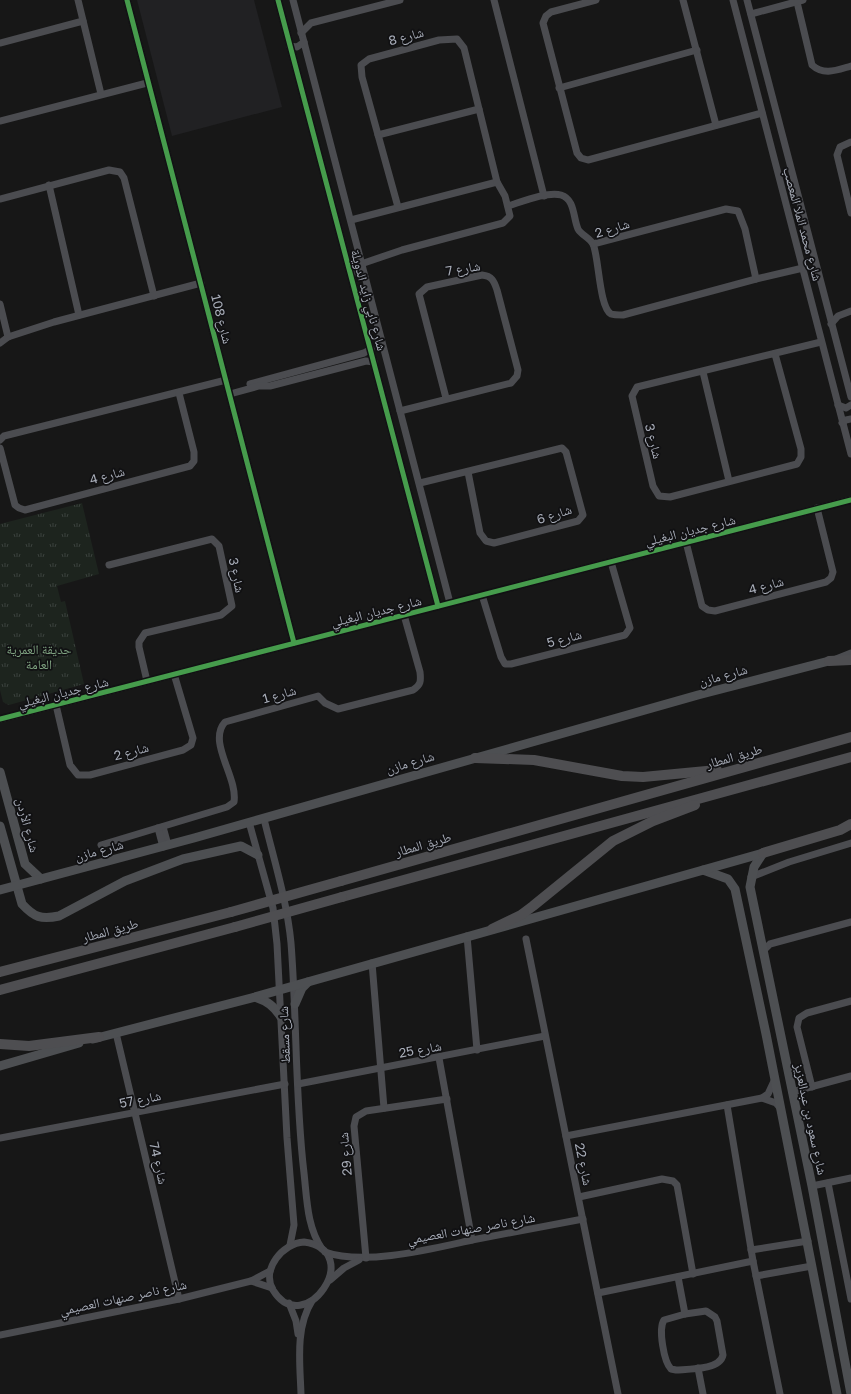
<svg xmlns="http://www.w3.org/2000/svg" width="851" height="1394" font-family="'Golos Text','Noto Naskh Arabic',sans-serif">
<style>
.built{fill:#212123}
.park{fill:url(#park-tufts)}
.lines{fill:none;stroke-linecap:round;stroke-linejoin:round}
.minor{stroke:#4b4c50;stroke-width:7}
.major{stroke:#4d4f52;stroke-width:9}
.highway{stroke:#4e4e51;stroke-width:10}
.highway-bridge{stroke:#4e4e51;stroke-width:10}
.cycleway-casing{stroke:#111113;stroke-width:8}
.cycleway{stroke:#469c4c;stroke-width:5}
.labels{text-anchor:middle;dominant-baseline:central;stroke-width:3.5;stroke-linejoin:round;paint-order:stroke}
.street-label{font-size:13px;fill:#a8adb8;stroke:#111113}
.park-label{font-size:13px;fill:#7fa381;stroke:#111113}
</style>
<defs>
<pattern id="park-tufts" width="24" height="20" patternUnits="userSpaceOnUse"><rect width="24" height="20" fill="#1d241e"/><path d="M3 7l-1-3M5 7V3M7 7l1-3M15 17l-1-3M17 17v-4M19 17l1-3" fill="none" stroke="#3b413d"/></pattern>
</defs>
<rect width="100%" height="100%" fill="#171717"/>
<polygon class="built" points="137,0 254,0 282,107 172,136"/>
<polygon class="park" points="82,503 99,574 57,586 61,602 65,601 84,684 9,705 3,702 0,690 0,524"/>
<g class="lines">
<g class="minor">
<polyline points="78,0 101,94"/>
<polyline points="127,0 294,643"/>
<polyline points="278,0 438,606"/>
<polyline points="293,0 450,603"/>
<polyline points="494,0 544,196"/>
<polyline points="596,0 551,12 546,16 543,23 577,153 581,158 588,160 762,113"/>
<polyline points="683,0 716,125"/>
<polyline points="733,0 851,454"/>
<polyline points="747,0 851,397"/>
<path d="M797 2 812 65C824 76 837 70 851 66"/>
<polyline points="751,14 803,0"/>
<polyline points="301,33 311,23 400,0"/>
<polyline points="0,43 83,21"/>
<polyline points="290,46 297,47 304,42"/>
<polyline points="559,88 697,50"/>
<polyline points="0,121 147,83"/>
<polyline points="378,135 479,109"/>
<polyline points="851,142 840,147 837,155 851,213"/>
<polyline points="49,185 79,315"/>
<polyline points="0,199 109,170 120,172 124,178 154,296"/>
<path d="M508 206C521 202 548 191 561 195 575 199 573 218 578 229 581 235 589 237 593 244 599 257 599 307 611 314 614 315 620 315 623 315L756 279 803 268"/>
<polyline points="351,220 497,182"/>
<polyline points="593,244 726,209 738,211 745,229 756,279"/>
<polyline points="349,268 356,273 361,269 361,264 402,250 503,223 510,216 505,196 497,182 464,48 457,39 439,40 369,59 361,65 362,77 398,207"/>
<polyline points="0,304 8,337"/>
<polyline points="831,324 838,316 851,311"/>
<polyline points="0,343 8,337 54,322 201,283"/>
<polyline points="775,354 801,449 801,457 797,464 670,497 659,496 653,486 632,396 637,387 821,342"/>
<polyline points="703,372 729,481"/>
<polyline points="250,384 364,353 371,349"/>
<polyline points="230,394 259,386 270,386 366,361 374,362"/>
<polyline points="838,405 846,408 851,405"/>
<path d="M400 411 511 383 517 376 518 370 497 290C494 281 492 276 482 275L427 287 419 294 446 398"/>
<polyline points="842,423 846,420 851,419"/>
<polyline points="0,440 4,436 226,380"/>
<polyline points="0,448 15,505 19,508 25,510 190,466 194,461 194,452 179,393"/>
<polyline points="420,483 562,448 566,452 583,515 578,521 494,543 486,541 480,533 468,472"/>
<polyline points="686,542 702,606 708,610 715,611 826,582 831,578 833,572 817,508"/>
<polyline points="109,565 212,539 219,546 232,606 221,615 145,633 139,642 139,647 147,681"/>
<polyline points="482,595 501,657 505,664 511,664 625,635 630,628 611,562"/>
<polyline points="836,659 851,653"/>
<polyline points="56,705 70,765 78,775 90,775 183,750 191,745 193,738 174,674"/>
<polyline points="0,719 851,500"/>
<path d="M264 819C274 860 287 901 291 943 297 1020 295 1097 304 1173 307 1200 307 1227 322 1249"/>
<polyline points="249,822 273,908 277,944 287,1138 294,1225 290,1245"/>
<polyline points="163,827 168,845"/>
<polyline points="158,828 163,847"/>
<path d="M101 845 227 807 234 802C238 777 207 742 225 722L318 696 325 703 338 709 413 690C421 685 421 681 420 672L404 615"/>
<polyline points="751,877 789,862 851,843"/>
<polyline points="467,936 477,1050"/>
<polyline points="526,939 618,1394"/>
<polyline points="763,951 770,944 851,922"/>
<polyline points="372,963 384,1108"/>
<polyline points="116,1033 179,1299"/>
<polyline points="439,1058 472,1240"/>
<polyline points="298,1084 545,1036"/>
<polyline points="812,1087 797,1027 799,1018 807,1013 851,1001"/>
<polyline points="792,1092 851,1076"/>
<polyline points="762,1098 776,1103 781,1109"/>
<polyline points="727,1105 753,1261 780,1394"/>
<polyline points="566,1136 762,1098 768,1094 775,1079"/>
<polyline points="0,1138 285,1084"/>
<polyline points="828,1183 851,1299"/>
<polyline points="812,1186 851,1178"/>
<polyline points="579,1197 662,1179 673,1181 677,1185 693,1274"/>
<path d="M304 1242C367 1251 304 1341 273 1290 261 1269 283 1243 304 1242Z"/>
<polyline points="751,1250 808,1241"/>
<path d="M325 1252C364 1266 431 1249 472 1240 509 1233 546 1226 583 1219"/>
<polyline points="366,1258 354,1126 356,1117 366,1111 447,1099"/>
<polyline points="756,1276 812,1266"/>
<polyline points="678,1277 685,1314"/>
<polyline points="330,1280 344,1268 359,1260"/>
<polyline points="251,1281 272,1288"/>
<polyline points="598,1293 753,1261"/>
<polyline points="289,1303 296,1321 298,1334"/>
<path d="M706 1311 715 1317 717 1321 723 1355C720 1370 689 1369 676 1370L671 1369C664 1362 658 1329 664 1320L685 1314Z"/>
<polyline points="0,1335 179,1299 251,1281 270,1271"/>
<polyline points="698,1368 703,1394"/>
<path d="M301 1394C300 1363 295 1328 312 1301"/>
</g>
<g class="major">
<polyline points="0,772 25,864 41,879"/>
<path d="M0 826 22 904C34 917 41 920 59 916L125 881 183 859 241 846 258 855"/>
<polyline points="763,853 754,867 750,887 812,1186 851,1394"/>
<polyline points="703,870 728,879 735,889 766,1034 837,1394"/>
<polyline points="0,890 194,838 698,695 829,661"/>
<path d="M255 997C267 1001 274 1006 281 1017"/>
<polyline points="295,1004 302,988 308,982"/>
<polyline points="93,1039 255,997 763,853"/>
<polyline points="0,1066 79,1043"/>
</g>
<g class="highway">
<polyline points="829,661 851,660"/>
<polyline points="475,758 534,760 622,776 643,777 717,770"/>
<polyline points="763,853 840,830 851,824"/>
<polyline points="341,881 851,737"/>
<polyline points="342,897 851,757"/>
<polyline points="492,929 521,915 533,906 613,841 653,821 695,805"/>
<polyline points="0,972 231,912"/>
<polyline points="0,990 235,927"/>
<polyline points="0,1044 29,1046 99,1037"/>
</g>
<g class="highway-bridge">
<polyline points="231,912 341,881"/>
<polyline points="235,927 342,897"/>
</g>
<defs>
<g id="cycleway">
<polyline points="127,0 294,643"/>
<polyline points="278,0 438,606"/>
<polyline points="0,719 851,500"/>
</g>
</defs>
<use href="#cycleway" class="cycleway-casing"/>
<use href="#cycleway" class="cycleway"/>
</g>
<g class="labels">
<g class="street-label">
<text transform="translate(406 36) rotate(-15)">شارع 8</text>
<text transform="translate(803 224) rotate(75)">شارع محمد الملا المعصب</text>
<text transform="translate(612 228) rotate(-17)">شارع 2</text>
<text transform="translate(463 268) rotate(-9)">شارع 7</text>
<text transform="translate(369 300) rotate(75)">شارع نابي زايد الدويلة</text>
<text transform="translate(222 319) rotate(76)">شارع 108</text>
<text transform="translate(654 441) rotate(76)">شارع 3</text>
<text transform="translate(107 475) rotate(-15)">شارع 4</text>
<text transform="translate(554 514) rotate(-18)">شارع 6</text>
<text transform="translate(690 530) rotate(-14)">شارع جديان البغيلي</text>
<text transform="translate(237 575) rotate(78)">شارع 3</text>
<text transform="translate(766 585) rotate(-15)">شارع 4</text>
<text transform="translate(376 611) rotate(-14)">شارع جديان البغيلي</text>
<text transform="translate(564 638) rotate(-15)">شارع 5</text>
<text transform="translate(723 675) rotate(-15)">شارع مازن</text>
<text transform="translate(63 692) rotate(-14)">شارع جديان البغيلي</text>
<text transform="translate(279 694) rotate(-16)">شارع 1</text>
<text transform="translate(131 751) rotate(-15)">شارع 2</text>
<text transform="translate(734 756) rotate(-16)">طريق المطار</text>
<text transform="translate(410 762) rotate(-16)">شارع مازن</text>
<text transform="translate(28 825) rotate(75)">شارع الأردن</text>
<text transform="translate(423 844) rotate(-16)">طريق المطار</text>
<text transform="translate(99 850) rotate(-15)">شارع مازن</text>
<text transform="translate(110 930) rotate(-15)">طريق المطار</text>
<text transform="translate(284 1035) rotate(-92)">شارع مسقط</text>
<text transform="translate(420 1049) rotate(-10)">شارع 25</text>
<text transform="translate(140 1099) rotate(-11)">شارع 57</text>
<text transform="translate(811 1119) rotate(78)">شارع سعود بن عبدالعزيز</text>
<text transform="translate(345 1154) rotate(-95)">شارع 29</text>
<text transform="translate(159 1163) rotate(77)">شارع 74</text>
<text transform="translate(584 1164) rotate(78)">شارع 22</text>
<text transform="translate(471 1228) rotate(-10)">شارع ناصر صنهات العصيمي</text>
<text transform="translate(123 1297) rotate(-12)">شارع ناصر صنهات العصيمي</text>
</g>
<g class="park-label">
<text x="39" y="649">حديقة العمرية<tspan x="39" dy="15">العامة</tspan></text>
</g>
</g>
</svg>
